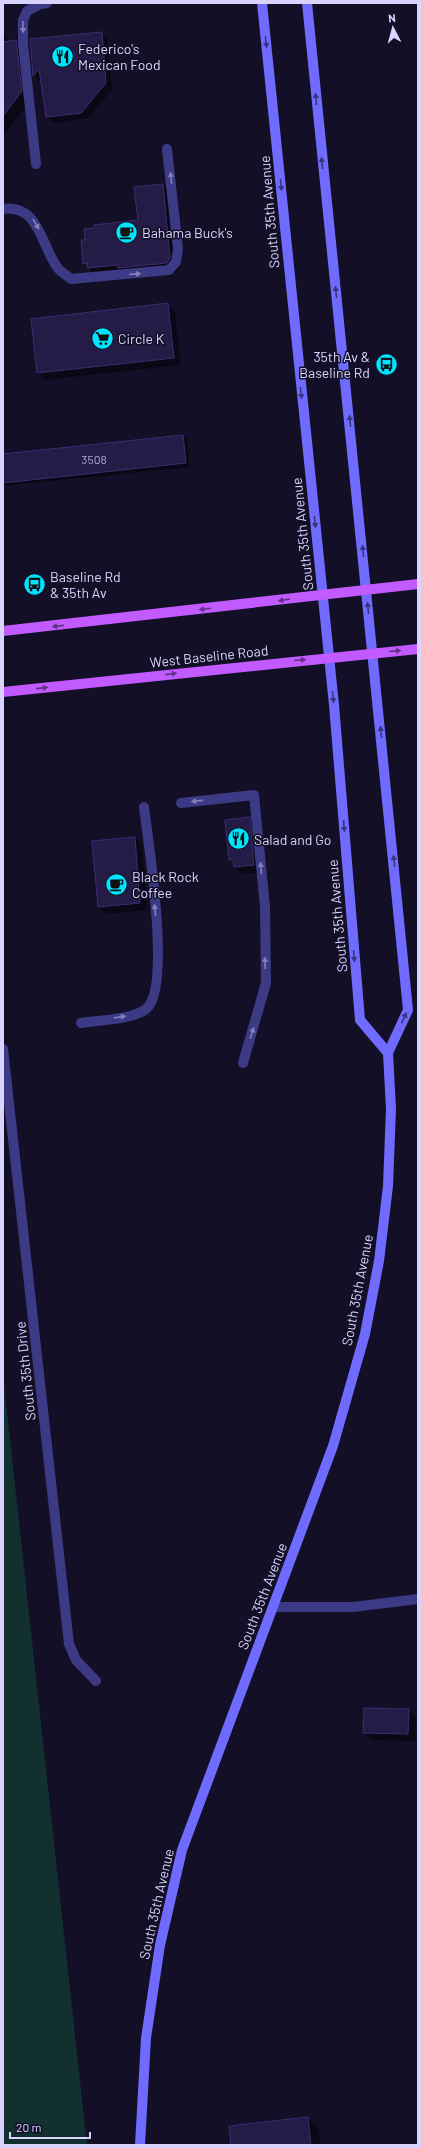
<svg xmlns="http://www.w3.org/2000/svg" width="421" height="2148" font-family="Barlow,sans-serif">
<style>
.green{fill:#12302f}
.shadow{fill:#0007}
.building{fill:#241b47;stroke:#3b2d73}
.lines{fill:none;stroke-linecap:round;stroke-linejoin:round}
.lane{stroke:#3d3a85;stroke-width:10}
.street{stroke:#3d3a85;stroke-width:10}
.secondary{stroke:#6f6bff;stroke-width:10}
.primary{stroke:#c25bff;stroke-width:10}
.oneway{fill:#837fbc}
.oneway2{fill:#38347d}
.oneway3{fill:#623188}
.labels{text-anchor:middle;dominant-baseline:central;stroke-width:3;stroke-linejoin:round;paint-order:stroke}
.number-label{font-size:12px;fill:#aca6d1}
.poi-label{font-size:14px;fill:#d9d4ff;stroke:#130f26;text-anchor:start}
.street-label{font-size:14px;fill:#d9d4ff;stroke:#130f26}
</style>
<rect width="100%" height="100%" fill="#130f26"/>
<polygon class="green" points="3,1375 87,2145 3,2145"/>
<g class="shadow">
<polygon points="3,32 6,35 7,42 16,41 25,51 30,101 3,136"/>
<polygon points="101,33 107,39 112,90 88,118 53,123 47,117 41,79 40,81 34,76 31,40"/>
<polygon points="163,185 173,195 179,269 177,272 129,277 98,278 84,263 86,240 139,221"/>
<polygon points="167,304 175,312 181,365 45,380 38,373"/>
<polygon points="183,436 187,439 190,467 3,486 3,455"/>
<polygon points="249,818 257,825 261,872 242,874 230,860"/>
<polygon points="135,838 142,845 147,910 106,914 99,907"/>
<polygon points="409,1710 416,1718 415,1741 372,1740 364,1732"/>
<polygon points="308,2118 318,2128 320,2145 232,2145"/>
</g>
<g class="building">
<polygon points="102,32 106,83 81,113 46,117 39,69 33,76 30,39"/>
<polygon points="16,40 22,91 3,116 3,42"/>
<polygon points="163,184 170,258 167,263 118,268 117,265 87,268 87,263 83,264 81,240 85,240 84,229 94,228 94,225 138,220 134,187"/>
<polygon points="168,303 174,358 37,373 31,319"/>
<polygon points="183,435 186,463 3,483 3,454"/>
<polygon points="250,817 254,865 234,867 233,860 229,860 225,820"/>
<polygon points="135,837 140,903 98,907 92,841"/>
<polygon points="364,1708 409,1709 408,1734 363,1733"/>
<polygon points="308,2117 311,2145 231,2145 229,2126"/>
</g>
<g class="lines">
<g class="lane">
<polyline points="36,164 23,44 23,20 27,11 40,4 47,3"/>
<path d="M3 209C39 204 41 245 57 267 60 272 67 275 71 279L169 270 176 262 178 249 167 149"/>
<polyline points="181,803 254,795 265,907 266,983 243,1063"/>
<path d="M81 1023C99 1020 132 1020 146 1009 172 989 148 841 144 807"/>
<polyline points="273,1607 353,1607 418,1599"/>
</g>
<polyline class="street" points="3,1049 69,1644 76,1660 96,1681"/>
<g class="secondary">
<polyline points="262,3 334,705 360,1020 388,1053"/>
<polyline points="140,2145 146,2038 160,1945 182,1850 333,1446 365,1334 379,1261 388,1186 391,1109 388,1053 408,1010 307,3"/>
</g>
<g class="primary">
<polyline points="3,631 418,584"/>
<polyline points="3,692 418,649"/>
</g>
</g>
<defs><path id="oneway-solid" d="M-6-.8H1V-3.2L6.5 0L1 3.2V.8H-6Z"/></defs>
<g class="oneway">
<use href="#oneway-solid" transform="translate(23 27) rotate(89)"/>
<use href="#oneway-solid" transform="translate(171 178) rotate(-97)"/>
<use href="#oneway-solid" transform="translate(36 224) rotate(60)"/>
<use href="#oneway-solid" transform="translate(135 274) rotate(-5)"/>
<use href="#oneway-solid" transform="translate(197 801) rotate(174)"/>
<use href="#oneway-solid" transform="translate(261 868) rotate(-95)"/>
<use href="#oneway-solid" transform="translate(155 910) rotate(-96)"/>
<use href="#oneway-solid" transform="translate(265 963) rotate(-91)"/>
<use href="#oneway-solid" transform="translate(120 1017) rotate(-8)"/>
<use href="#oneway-solid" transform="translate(252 1033) rotate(-73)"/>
</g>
<g class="oneway2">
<use href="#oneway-solid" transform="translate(266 42) rotate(84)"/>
<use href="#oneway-solid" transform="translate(316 99) rotate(-95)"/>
<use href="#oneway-solid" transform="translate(322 163) rotate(-96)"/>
<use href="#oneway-solid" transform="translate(281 185) rotate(84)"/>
<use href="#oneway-solid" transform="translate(336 292) rotate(-96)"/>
<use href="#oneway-solid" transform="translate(301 393) rotate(84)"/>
<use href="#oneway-solid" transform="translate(350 421) rotate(-96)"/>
<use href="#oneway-solid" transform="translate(315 522) rotate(84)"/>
<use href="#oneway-solid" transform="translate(363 551) rotate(-95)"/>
<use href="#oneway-solid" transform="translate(368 608) rotate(-96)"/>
<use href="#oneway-solid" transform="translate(333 697) rotate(84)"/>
<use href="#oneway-solid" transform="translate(381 732) rotate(-96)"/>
<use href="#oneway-solid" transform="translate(344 826) rotate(85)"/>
<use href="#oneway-solid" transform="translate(394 861) rotate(-96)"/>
<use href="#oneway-solid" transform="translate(354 956) rotate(85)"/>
<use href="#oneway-solid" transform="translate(404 1018) rotate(-65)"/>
</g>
<g class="oneway3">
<use href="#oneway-solid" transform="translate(284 600) rotate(171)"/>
<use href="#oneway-solid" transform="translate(205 609) rotate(173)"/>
<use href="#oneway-solid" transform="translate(58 626) rotate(174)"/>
<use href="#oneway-solid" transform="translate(395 651) rotate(-5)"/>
<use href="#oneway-solid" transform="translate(300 660) rotate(-5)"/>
<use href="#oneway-solid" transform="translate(171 674) rotate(-6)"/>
<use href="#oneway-solid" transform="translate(42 688) rotate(-6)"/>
</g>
<defs>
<symbol id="restaurant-disc" viewBox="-11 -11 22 22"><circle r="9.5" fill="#00e5ff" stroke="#130f26"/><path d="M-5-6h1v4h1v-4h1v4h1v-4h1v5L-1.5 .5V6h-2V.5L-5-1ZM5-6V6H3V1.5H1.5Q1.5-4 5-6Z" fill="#111"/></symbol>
<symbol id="cafe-disc" viewBox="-11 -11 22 22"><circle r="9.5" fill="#00e5ff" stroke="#130f26"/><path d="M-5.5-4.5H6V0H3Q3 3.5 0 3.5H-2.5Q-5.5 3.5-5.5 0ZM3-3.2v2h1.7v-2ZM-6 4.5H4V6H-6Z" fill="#111"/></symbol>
<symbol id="supermarket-disc" viewBox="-11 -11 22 22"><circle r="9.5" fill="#00e5ff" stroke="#130f26"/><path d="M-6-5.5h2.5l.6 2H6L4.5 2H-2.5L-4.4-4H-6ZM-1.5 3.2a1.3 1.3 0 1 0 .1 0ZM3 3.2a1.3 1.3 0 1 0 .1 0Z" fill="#111"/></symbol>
<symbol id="bus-disc" viewBox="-11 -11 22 22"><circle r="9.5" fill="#00e5ff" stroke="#130f26"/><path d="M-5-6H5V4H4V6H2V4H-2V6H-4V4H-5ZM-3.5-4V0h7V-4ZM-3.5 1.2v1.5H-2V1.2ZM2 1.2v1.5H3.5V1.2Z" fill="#111"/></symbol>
</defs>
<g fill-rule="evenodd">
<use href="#restaurant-disc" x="50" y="44" width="25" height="25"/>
<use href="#cafe-disc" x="114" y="220" width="25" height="25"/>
<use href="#supermarket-disc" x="90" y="326" width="25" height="25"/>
<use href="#bus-disc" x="374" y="352" width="25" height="25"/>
<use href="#bus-disc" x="22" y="572" width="25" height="25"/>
<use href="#restaurant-disc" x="226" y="826" width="25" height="25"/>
<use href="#cafe-disc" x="104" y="872" width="25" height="25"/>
</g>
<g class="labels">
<g class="number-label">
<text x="94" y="459">3508</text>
</g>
<g class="poi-label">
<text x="78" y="48">Federico's<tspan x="78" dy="16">Mexican Food</tspan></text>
<text x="142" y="232">Bahama Buck's</text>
<text x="118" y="338">Circle K</text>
<text x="370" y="356" text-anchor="end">35th Av &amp;<tspan x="370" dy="16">Baseline Rd</tspan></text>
<text x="50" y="576">Baseline Rd<tspan x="50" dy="16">&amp; 35th Av</tspan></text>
<text x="254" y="839">Salad and Go</text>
<text x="132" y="876">Black Rock<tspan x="132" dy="16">Coffee</tspan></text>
</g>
<g class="street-label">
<text transform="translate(269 212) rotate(-95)">South 35th Avenue</text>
<text transform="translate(302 534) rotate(-96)">South 35th Avenue</text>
<text transform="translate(209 656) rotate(-6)">West Baseline Road</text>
<text transform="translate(337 916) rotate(-95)">South 35th Avenue</text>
<text transform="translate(357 1290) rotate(-79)">South 35th Avenue</text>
<text transform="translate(25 1371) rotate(-96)">South 35th Drive</text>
<text transform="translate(262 1596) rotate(-69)">South 35th Avenue</text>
<text transform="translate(156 1904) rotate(-77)">South 35th Avenue</text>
</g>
</g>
<rect width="421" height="2148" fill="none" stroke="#d9d4ff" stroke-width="8"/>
<g transform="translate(393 28) rotate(354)" stroke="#130f26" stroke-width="3" paint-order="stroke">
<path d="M0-3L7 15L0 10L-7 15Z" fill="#d9d4ff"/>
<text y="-6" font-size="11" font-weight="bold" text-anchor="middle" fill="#d9d4ff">N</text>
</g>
<path d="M10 2132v6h80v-6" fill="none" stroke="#d9d4ff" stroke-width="2"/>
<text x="16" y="2132" font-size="12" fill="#d9d4ff" stroke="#130f26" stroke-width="3" paint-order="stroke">20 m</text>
</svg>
